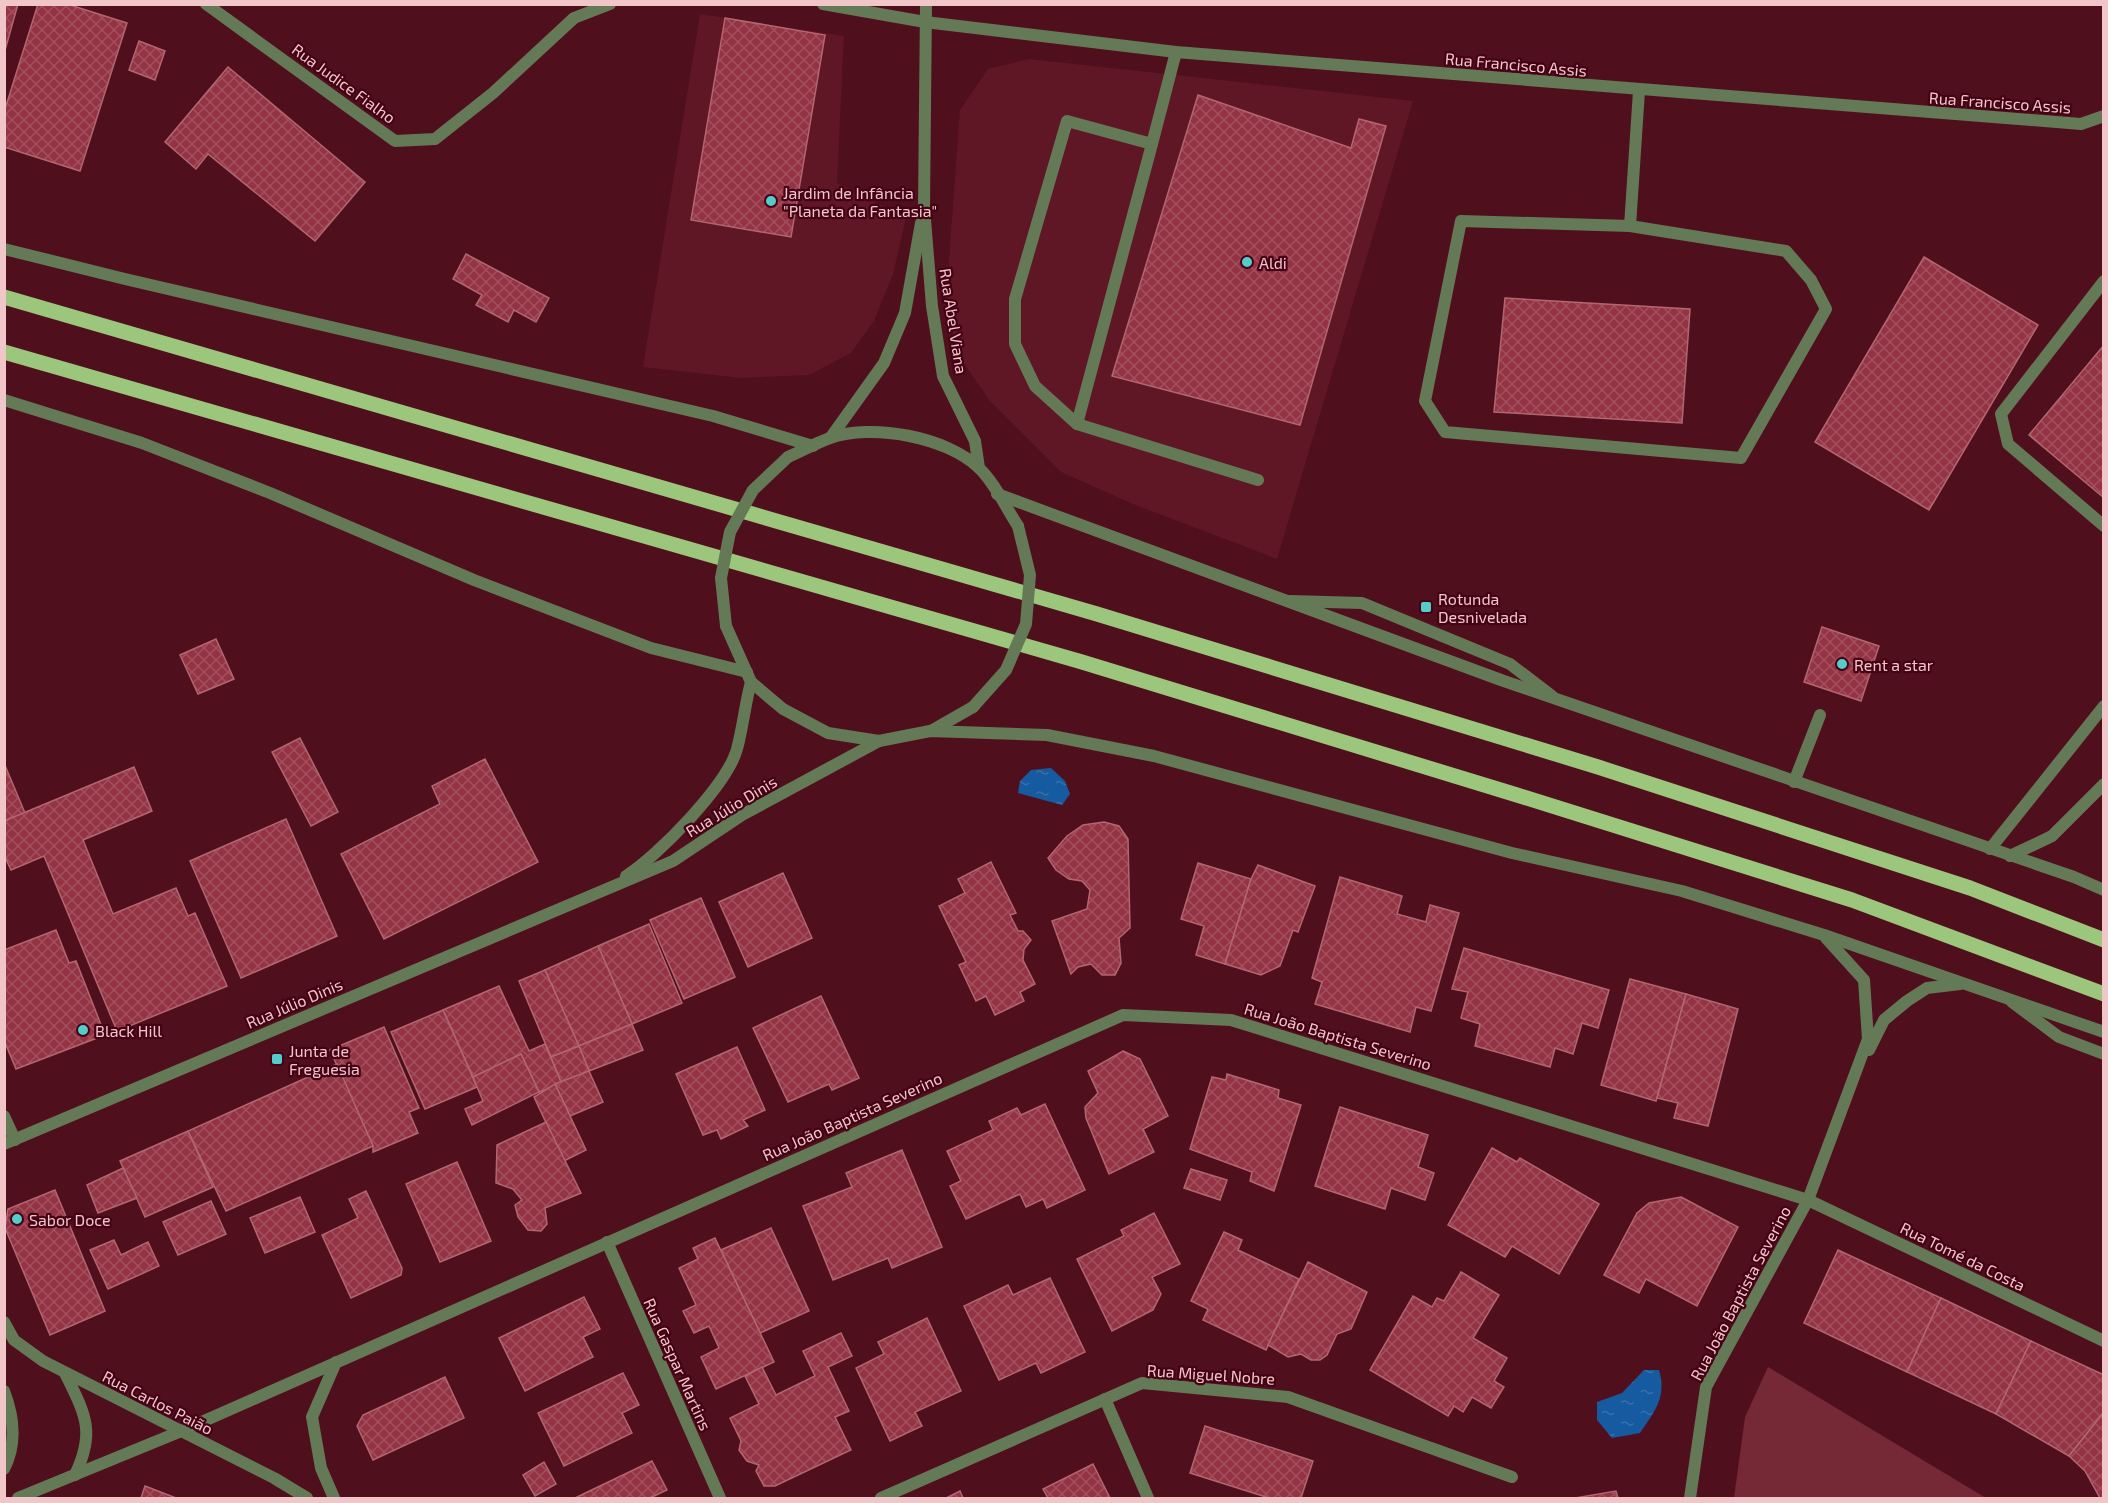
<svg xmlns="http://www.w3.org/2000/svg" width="2108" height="1503" font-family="'Exo 2',sans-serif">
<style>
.built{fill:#5f1625}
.grass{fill:#752936}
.water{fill:url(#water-ripples)}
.building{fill:url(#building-cross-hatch);stroke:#b26770;stroke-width:1.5}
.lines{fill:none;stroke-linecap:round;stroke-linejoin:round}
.lane{stroke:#647956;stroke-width:12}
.street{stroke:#647956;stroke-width:12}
.primary{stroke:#9bc67c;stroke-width:15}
.street-bridge{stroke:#647956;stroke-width:12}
.poi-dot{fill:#53cdca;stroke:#440214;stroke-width:2}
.labels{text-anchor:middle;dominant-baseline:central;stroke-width:4.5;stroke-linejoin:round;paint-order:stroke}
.street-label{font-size:16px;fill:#f0c6c9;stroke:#440214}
.poi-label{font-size:16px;fill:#f0c6c9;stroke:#440214;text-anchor:start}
</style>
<defs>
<pattern id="water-ripples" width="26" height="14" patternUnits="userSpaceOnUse" patternTransform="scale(1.5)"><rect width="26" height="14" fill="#165a9f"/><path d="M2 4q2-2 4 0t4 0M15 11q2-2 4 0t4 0" fill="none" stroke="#3870ab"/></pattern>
<pattern id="building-cross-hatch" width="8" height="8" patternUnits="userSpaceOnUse" patternTransform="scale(1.5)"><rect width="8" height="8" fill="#933344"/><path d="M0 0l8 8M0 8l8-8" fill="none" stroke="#a24f5e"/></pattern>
</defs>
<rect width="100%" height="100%" fill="#500f1d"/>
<g class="built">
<polygon points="700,14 844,36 837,183 906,218 893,274 874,321 851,353 809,375 741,378 643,367"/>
<polygon points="1029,59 1413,101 1277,559 1133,504 1061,472 989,400 957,353 946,300 960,110 988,69"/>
</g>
<polygon class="grass" points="1768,1367 1986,1498 1734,1498 1745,1417"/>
<g class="water">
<polygon points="1051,768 1065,781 1070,794 1062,805 1018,793 1020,781 1031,770"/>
<path d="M1644 1370H1659C1667 1397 1655 1411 1640 1433L1612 1438 1597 1420V1402L1622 1393Z"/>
</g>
<g class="building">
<polygon points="4,4 18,4 4,54"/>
<polygon points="38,4 67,4 127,23 80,171 4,147 4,112"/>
<polygon points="725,18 825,35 791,237 691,220"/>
<polygon points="139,41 165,51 155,80 129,70"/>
<polygon points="228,67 365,182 315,241 208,154 196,169 165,142"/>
<polygon points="1198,95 1351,148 1359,119 1386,126 1300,425 1112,376"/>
<polygon points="466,254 549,298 536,322 514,310 508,322 476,305 482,295 453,279"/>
<polygon points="1924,257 2038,325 1929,510 1815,442"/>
<polygon points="1505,298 1690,309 1682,423 1494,412"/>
<polygon points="2104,345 2104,498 2029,435"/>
<polygon points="1822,627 1879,646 1861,701 1804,682"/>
<polygon points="216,639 234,679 198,694 180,655"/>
<polygon points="300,738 338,812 311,826 272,752"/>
<polygon points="485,759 538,862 384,939 341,854 440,804 432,786"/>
<polygon points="4,763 25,813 4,821"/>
<polygon points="134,767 152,811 83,840 113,914 176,888 188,916 195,913 227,986 117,1031 44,856 11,870 4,855 4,821"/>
<polygon points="286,819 337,936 241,978 190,861"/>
<polygon points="1104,822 1119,826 1128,839 1130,928 1119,938 1121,963 1115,975 1102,975 1091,964 1078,967 1071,974 1052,921 1087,909 1090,890 1082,881 1069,879 1056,870 1048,858 1067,836 1083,825"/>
<polygon points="991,862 1016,913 1010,915 1018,931 1023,931 1031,940 1024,949 1023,960 1035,984 1020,992 1024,1001 995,1015 986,996 976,1001 959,965 966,962 939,906 965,893 958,879"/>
<polygon points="1198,863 1251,879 1225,964 1196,955 1204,926 1181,919"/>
<polygon points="1258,865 1315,886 1298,932 1293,930 1280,966 1261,975 1225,964 1251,879"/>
<polygon points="783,873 812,938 748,967 719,902"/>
<polygon points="1340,877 1402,896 1397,914 1426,922 1430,905 1459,913 1431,1011 1416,1007 1410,1032 1315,1004 1322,982 1312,978"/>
<polygon points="701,898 735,977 684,999 650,920"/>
<polygon points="649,924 682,1003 632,1024 598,946"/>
<polygon points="56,930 69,963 76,961 105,1035 16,1069 4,1040 4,950"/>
<polygon points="598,946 632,1024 579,1046 545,970"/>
<polygon points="1464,948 1609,990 1598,1028 1582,1023 1573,1054 1555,1048 1550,1067 1475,1046 1480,1024 1461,1018 1468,992 1452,989"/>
<polygon points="545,970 579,1046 551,1057 519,981"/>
<polygon points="1630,979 1686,994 1656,1101 1601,1085"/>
<polygon points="499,986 529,1051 545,1044 562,1084 539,1092 521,1054 473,1077 443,1010"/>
<polygon points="1686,994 1738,1009 1708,1126 1674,1118 1678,1103 1657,1098"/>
<polygon points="821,996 859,1078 832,1090 829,1084 788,1102 753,1028"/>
<polygon points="443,1010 477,1087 425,1109 391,1032"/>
<polygon points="632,1024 643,1050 589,1071 579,1046"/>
<polygon points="384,1027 419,1108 409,1112 418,1133 373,1152 373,1146 330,1050"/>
<polygon points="579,1046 589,1071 562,1084 551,1057"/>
<polygon points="737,1047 765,1110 743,1120 748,1126 721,1139 717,1130 703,1135 676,1074"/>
<polygon points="1123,1051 1140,1059 1168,1116 1143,1129 1154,1152 1109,1174 1086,1118 1085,1107 1098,1093 1088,1071"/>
<polygon points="521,1054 539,1092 472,1125 465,1109 483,1101 473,1077"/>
<polygon points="337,1064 373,1146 226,1211 188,1131"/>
<polygon points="589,1071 603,1102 570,1116 555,1084"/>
<polygon points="1227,1074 1279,1090 1278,1098 1301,1105 1274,1191 1250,1181 1252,1172 1190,1149 1212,1077 1226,1080"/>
<polygon points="555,1084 586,1150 564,1161 534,1097"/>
<polygon points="1045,1104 1085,1190 1047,1208 1043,1199 1026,1207 1020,1194 966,1219 950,1186 961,1181 947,1151 993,1130 989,1121 1017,1108 1021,1115"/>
<polygon points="1340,1107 1428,1135 1418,1167 1434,1173 1425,1200 1391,1188 1385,1209 1315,1186"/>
<polygon points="546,1122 581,1193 545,1208 547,1224 541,1231 528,1230 518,1217 515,1205 522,1200 513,1189 496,1183 497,1145"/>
<polygon points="188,1131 213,1187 145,1217 120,1161"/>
<polygon points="1492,1148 1517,1162 1520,1158 1599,1204 1559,1274 1512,1246 1505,1257 1448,1225"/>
<polygon points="902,1150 942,1247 892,1268 888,1258 833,1280 803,1206 852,1187 846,1173"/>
<polygon points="457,1162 491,1241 440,1262 406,1184"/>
<polygon points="123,1168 137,1198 98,1213 87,1185"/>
<polygon points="1191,1169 1227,1180 1220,1200 1184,1188"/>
<polygon points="55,1190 105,1311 50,1335 5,1228 8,1209"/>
<polygon points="366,1191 402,1268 401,1275 351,1298 322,1235 358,1218 349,1199"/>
<polygon points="300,1197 315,1232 265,1253 250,1218"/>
<polygon points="1681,1197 1738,1227 1697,1306 1646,1279 1639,1293 1604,1275 1637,1213 1649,1203"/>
<polygon points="211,1201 226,1234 178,1255 163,1222"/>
<polygon points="1154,1213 1180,1264 1152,1277 1161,1294 1153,1310 1112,1331 1077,1259 1124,1236 1121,1230"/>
<polygon points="771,1228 809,1311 760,1333 721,1250"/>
<polygon points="1224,1232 1242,1240 1238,1250 1299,1279 1266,1350 1203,1320 1208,1309 1191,1301"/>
<polygon points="715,1238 774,1362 716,1389 701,1357 719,1348 709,1326 694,1333 683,1311 696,1305 679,1268 698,1259 693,1248"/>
<polygon points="114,1240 121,1255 148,1242 159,1266 108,1289 90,1250"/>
<polygon points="1838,1250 1941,1298 1907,1372 1804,1323"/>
<polygon points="1308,1262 1367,1292 1351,1329 1337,1334 1327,1355 1320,1360 1311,1360 1301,1354 1288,1357 1268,1345"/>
<polygon points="1461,1272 1499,1295 1473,1338 1507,1358 1494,1381 1504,1387 1491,1408 1472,1397 1463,1412 1454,1406 1448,1416 1370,1370 1413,1296 1432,1307 1437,1298 1444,1301"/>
<polygon points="1050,1278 1085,1352 1041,1373 1036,1363 999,1380 964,1306 1008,1285 1013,1295"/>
<polygon points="584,1297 600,1329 583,1337 593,1357 525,1391 499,1338"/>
<polygon points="1941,1298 2031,1341 1996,1414 1907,1372"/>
<polygon points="927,1318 961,1391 915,1412 922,1426 890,1441 856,1368 884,1354 878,1342"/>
<polygon points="841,1333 852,1356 828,1367 849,1411 835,1417 851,1450 775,1486 764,1486 756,1471 759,1465 747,1461 739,1450 741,1441 730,1418 759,1404 745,1376 762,1367 776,1395 815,1376 803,1351"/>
<polygon points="2031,1341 2104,1375 2104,1412 2069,1456 1996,1414"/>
<polygon points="623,1373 639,1405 622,1413 632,1433 564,1466 538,1413"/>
<polygon points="445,1377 464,1418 373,1460 357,1426 363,1415"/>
<polygon points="2104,1412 2104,1498 2100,1498 2085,1471 2069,1456"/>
<polygon points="1205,1426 1313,1461 1301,1498 1269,1498 1190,1473"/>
<polygon points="652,1461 667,1490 650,1498 575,1498"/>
<polygon points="544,1462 556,1484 535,1496 523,1475"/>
<polygon points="1093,1464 1110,1498 1048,1498 1043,1489"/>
<polygon points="145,1486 176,1498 141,1498"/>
<polygon points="960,1491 963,1498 949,1498 948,1497"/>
<polygon points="1616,1491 1618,1498 1575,1498"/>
</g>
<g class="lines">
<g class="lane">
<polyline points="1176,52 1152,144 1067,121 1015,299 1015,344 1035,386 1077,424 1258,480"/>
<polyline points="1630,226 1786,251 1811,280 1826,309 1741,458 1445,432 1425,401 1461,221 1630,226 1639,91"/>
<polyline points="2104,281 2001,414 2008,444 2104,526"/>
<polyline points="1077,424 1152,144"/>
<polyline points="1290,601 1362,603 1510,664 1552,696"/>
<polyline points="1794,782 1820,715"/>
<polyline points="1990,849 2104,706"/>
<polyline points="2012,1002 2059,1037 2104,1054"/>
</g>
<g class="street">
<polyline points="206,4 395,141 435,139 493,93 574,18 610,4"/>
<polyline points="823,4 925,22 1176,52 2081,124 2104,116"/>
<polyline points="926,4 924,207 932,306 943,376 975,441 979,468"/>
<polyline points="4,249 125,279 713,416 813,446"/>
<polyline points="4,400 142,443 270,493 474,580 651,648 747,672"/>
<polyline points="831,437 884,363 905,313 921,223"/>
<path d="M788 457C802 451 816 443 830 438 872 423 947 437 979 468 995 483 1006 508 1018 526"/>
<polyline points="997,494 1501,680 2074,877 2104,890"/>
<polyline points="726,626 751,682 783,709 828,733 879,741 930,731 1047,735 1154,756 1512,853 1682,891 1824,935 2104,1032"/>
<polyline points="931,731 973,707"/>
<polyline points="2010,856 2052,836 2104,784"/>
<path d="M626 876C658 856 727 785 737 749 743 727 745 704 751 682"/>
<polyline points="1869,1050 1884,1020 1907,1001 1927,988 1960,984"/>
<polyline points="4,1116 15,1140"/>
<polyline points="4,1144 673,861 742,815 879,741"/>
<polyline points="607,1242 720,1498"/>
<polyline points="4,1322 14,1340 43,1361 274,1478 307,1498"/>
<path d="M65 1373C85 1414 96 1431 75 1475"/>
<path d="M4 1391C14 1417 17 1444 4 1469"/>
<polyline points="1105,1399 1148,1498"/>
<polyline points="18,1498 179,1432 1123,1015 1231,1020 1808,1200 2104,1341"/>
<polyline points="334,1498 321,1468 312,1417 336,1362"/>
<polyline points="881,1498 1142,1383 1288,1397 1512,1477"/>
<polyline points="1690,1498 1706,1387 1808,1200 1868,1039 1864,980 1826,938"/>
</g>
<g class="primary">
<polyline points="4,297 1097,614 1598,767 1970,888 2104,940"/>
<polyline points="4,352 1082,662 1517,795 1852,900 2104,994"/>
</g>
<g class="street-bridge">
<polyline points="726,626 721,578 730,532 753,490 788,457"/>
<polyline points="973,707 1006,670 1026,624 1030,575 1018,526"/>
</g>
</g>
<g class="poi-dot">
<circle cx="771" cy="201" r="6"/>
<circle cx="1247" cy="262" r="6"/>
<rect x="1420" y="601" width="12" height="12" rx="3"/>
<circle cx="1842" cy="664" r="6"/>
<circle cx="83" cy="1030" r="6"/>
<rect x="271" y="1053" width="12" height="12" rx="3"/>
<circle cx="17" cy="1219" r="6"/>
</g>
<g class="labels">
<g class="street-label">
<text transform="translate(1516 64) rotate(5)">Rua Francisco Assis</text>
<text transform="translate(344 83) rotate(36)">Rua Judice Fialho</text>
<text transform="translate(2000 102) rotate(4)">Rua Francisco Assis</text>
<text transform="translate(954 321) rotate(81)">Rua Abel Viana</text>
<text transform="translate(731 806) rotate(-31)">Rua Júlio Dinis</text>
<text transform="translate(294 1003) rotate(-23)">Rua Júlio Dinis</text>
<text transform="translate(1338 1036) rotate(17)">Rua João Baptista Severino</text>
<text transform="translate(852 1116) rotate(-24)">Rua João Baptista Severino</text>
<text transform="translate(1963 1256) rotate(26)">Rua Tomé da Costa</text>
<text transform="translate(1740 1293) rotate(-62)">Rua João Baptista Severino</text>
<text transform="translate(678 1364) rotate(66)">Rua Gaspar Martins</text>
<text transform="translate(1211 1374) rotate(4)">Rua Miguel Nobre</text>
<text transform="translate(158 1402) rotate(27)">Rua Carlos Paião</text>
</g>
<g class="poi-label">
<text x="783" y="192">Jardim de Infância<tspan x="783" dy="18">"Planeta da Fantasia"</tspan></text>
<text x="1259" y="262">Aldi</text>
<text x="1438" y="598">Rotunda<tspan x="1438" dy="18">Desnivelada</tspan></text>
<text x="1854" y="664">Rent a star</text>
<text x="95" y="1030">Black Hill</text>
<text x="289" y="1050">Junta de<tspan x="289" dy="18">Freguesia</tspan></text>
<text x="29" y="1219">Sabor Doce</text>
</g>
</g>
<rect width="2108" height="1503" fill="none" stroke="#f0c6c9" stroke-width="12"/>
</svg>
